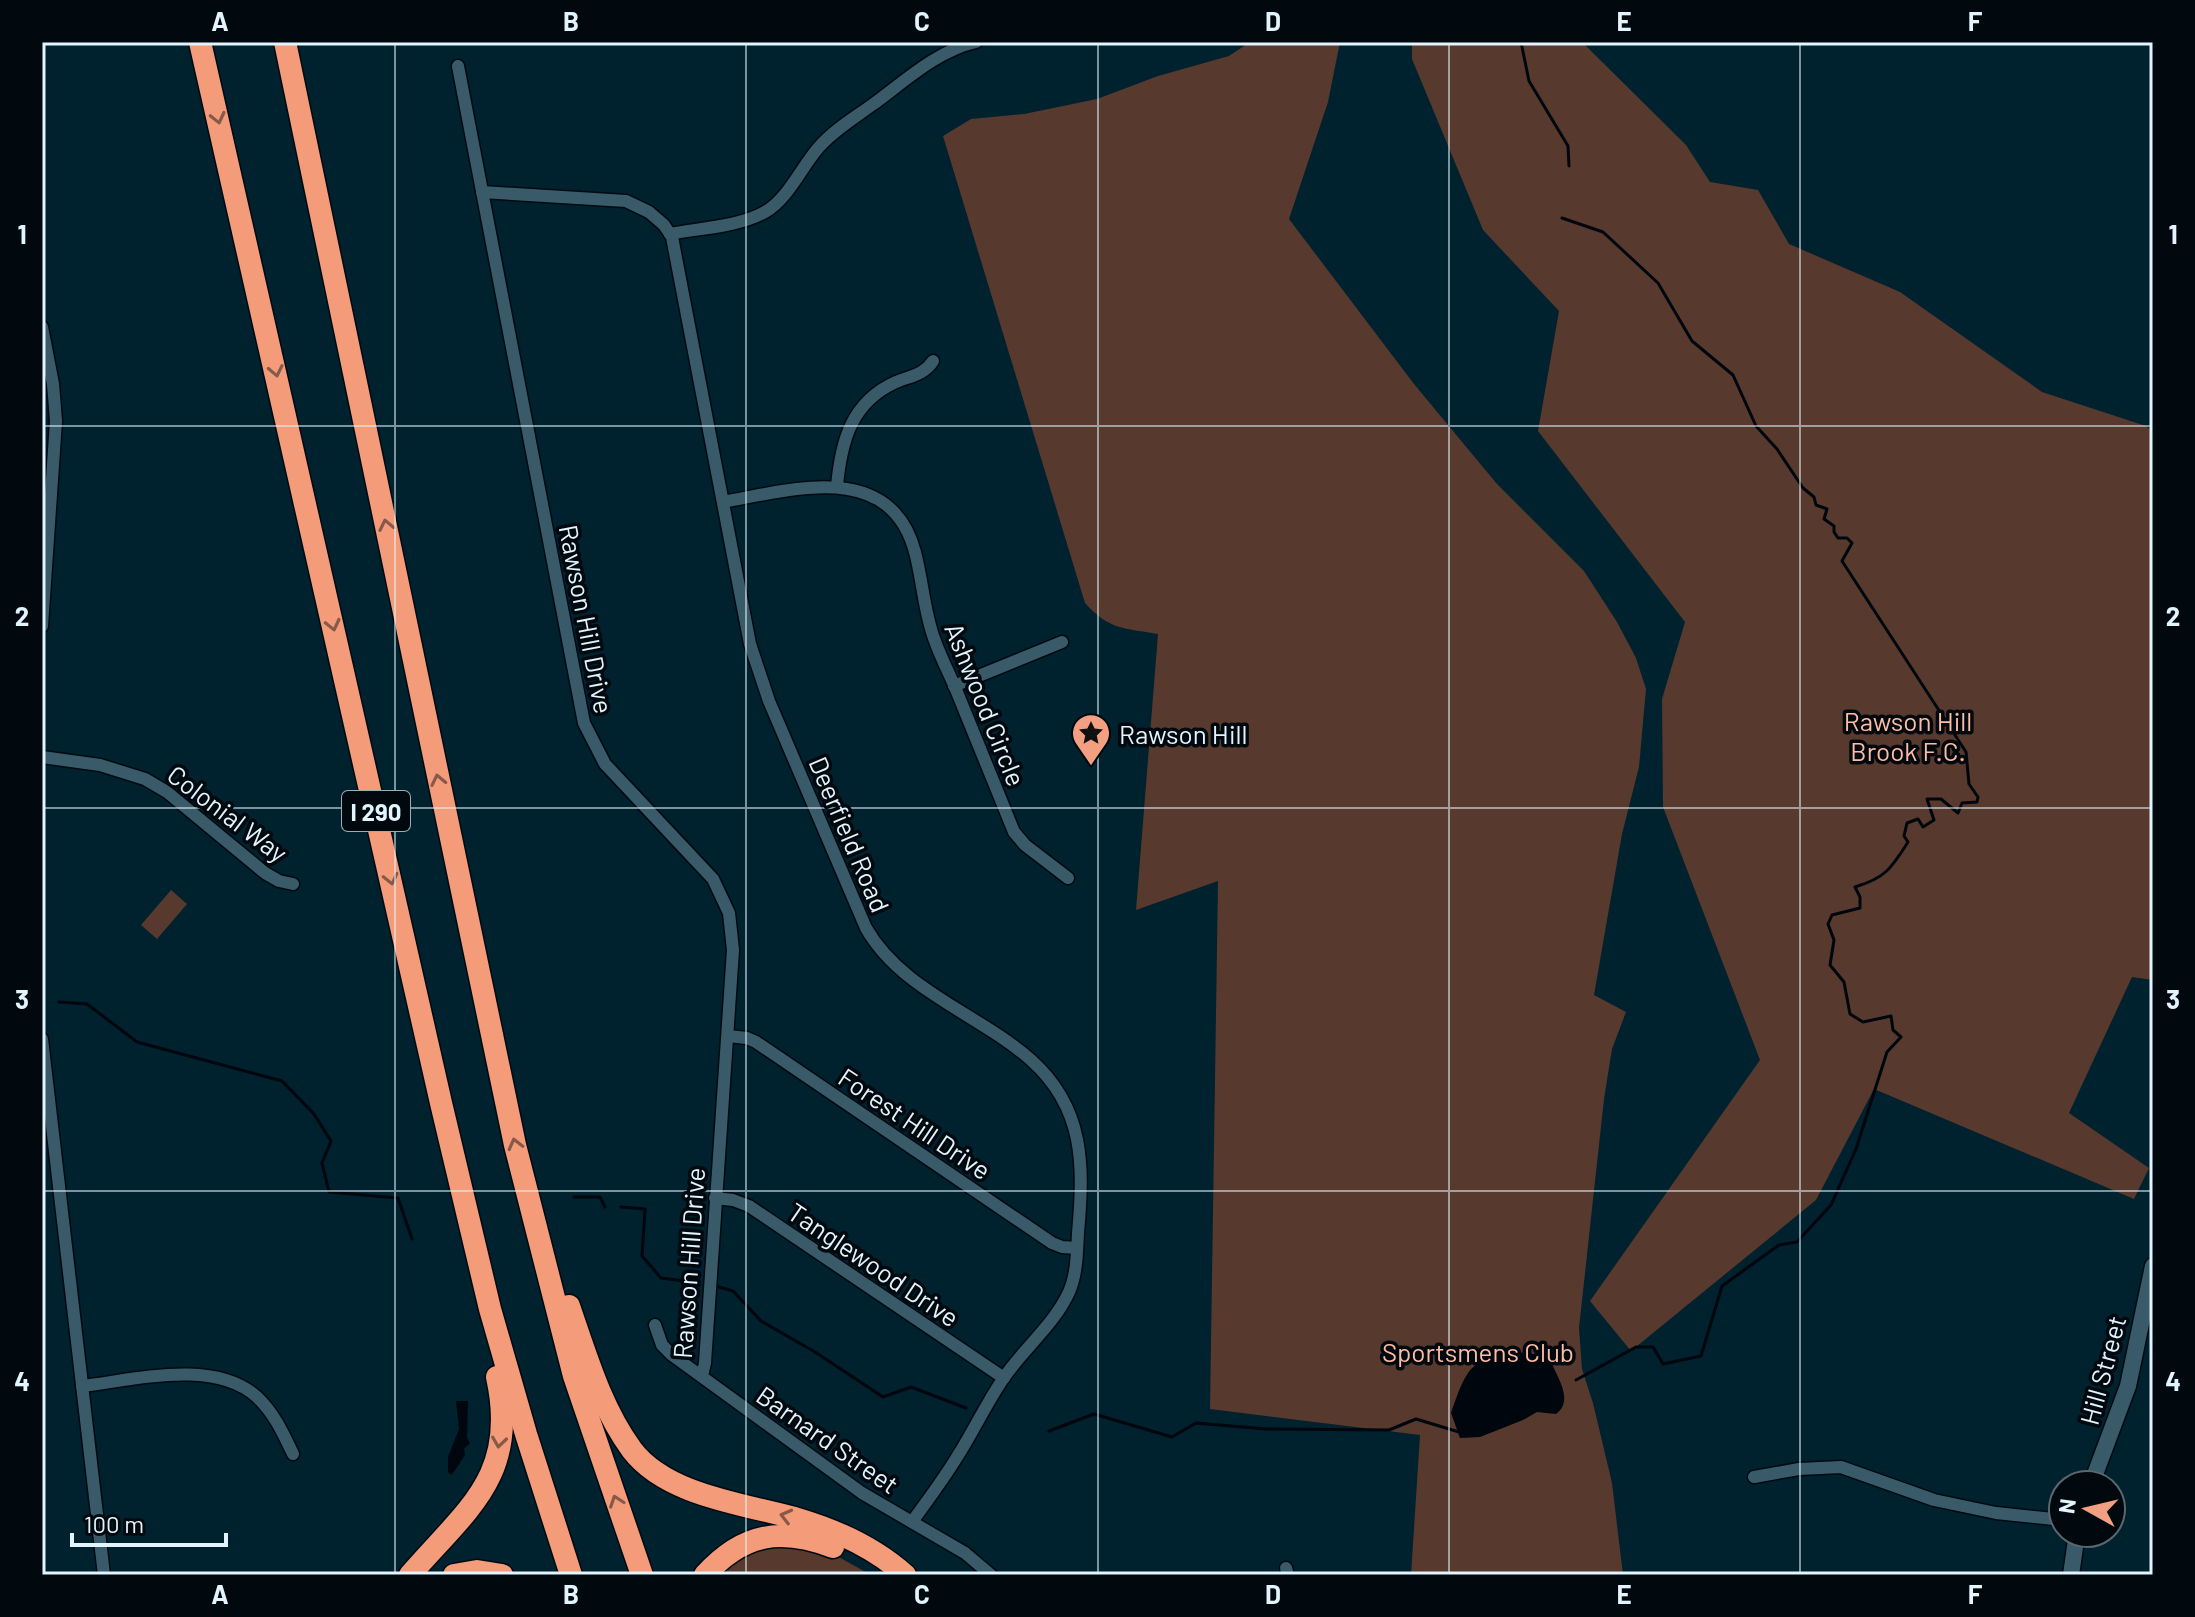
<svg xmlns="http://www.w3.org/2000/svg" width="2195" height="1617" font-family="Barlow,sans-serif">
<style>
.green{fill:#58392e}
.water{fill:#00060d}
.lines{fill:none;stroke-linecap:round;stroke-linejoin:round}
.stream{stroke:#00060d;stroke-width:3}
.minor-casing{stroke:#000a13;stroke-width:15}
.tertiary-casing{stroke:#000a13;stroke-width:19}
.motorway-casing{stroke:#000a13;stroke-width:25}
.minor{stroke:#395a68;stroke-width:12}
.tertiary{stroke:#395a68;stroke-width:16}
.motorway{stroke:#f49b79;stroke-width:22}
.oneway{stroke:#875949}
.grid{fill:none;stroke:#e2f4fd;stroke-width:2;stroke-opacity:0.55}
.labels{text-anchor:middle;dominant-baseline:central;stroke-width:7;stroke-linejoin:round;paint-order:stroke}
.shield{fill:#01090e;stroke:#9eaeb5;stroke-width:2}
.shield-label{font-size:24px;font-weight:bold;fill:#e2f4fd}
.street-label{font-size:26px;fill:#e2f4fd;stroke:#01090e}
.park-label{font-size:26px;fill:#febca4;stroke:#01090e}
.poi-label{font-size:26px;fill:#e2f4fd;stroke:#01090e;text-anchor:start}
.neatline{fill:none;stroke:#e2f4fd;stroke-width:3}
.grid-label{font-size:26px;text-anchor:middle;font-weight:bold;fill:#e2f4fd}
</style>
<rect width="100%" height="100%" fill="#00212e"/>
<g class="green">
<path d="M1250 42H1340L1328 102 1289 219 1414 384 1497 484 1584 571 1617 622 1636 658 1646 689 1639 767 1622 834 1594 995 1626 1012 1612 1049 1604 1099 1579 1328 1582 1369 1593 1403 1612 1483 1623 1575H1411L1420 1435 1210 1409 1218 881 1136 910 1158 634C1124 628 1109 630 1085 603L943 136 971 119 1024 114 1097 99 1158 76 1229 56Z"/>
<polygon points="1412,42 1582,42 1686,145 1710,182 1758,190 1789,244 1900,292 2042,392 2146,426 2153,432 2153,980 2132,977 2069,1113 2149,1168 2134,1199 1874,1089 1816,1200 1631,1351 1590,1301 1760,1060 1663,807 1662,699 1685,622 1538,431 1559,311 1483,230 1412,59"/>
<polygon points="171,890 187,904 157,939 141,925"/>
<polygon points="790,1543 835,1555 871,1575 719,1575 745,1551"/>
</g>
<g class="water">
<path d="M1526 1352 1550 1359C1556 1376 1575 1400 1556 1414L1537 1412 1523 1420 1480 1437 1460 1438 1451 1413C1470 1360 1470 1361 1526 1352Z"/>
<polygon points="456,1401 468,1401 467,1438 470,1443 464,1449 465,1455 452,1475 448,1472 448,1457 459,1429"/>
</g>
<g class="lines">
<g class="stream">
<polyline points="1521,42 1529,81 1568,146 1569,166"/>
<path d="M1562 218 1603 232 1658 283 1692 341 1733 375 1756 426 1777 449 1803 488 1814 497 1816 505 1827 509 1824 519 1834 526V532L1838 538H1847L1852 543 1842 561 1966 752 1969 784 1978 797 1977 802 1962 803 1958 813 1941 799H1927L1934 820 1923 827 1918 819 1907 823 1904 836 1908 842C1891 869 1885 878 1855 887L1860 897V908L1832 915 1828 924 1834 940 1830 965 1844 982 1850 1014 1863 1022 1891 1016 1893 1030 1901 1037 1887 1052 1856 1149 1831 1205 1797 1242 1779 1245 1722 1286 1701 1356 1663 1364 1653 1347H1636L1576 1380"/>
<polyline points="59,1002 87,1004 137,1042 282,1081 314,1114 331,1141 322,1163 329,1192 398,1198 412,1239"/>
<polyline points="574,1197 600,1197 605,1207"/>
<polyline points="621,1207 645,1209 642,1256 661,1278 693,1282"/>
<polyline points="719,1287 733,1291 761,1321 815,1352 883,1397 911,1387 966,1408"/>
<polyline points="1049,1431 1094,1414 1172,1437 1196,1423 1266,1429 1389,1430 1416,1419 1459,1432"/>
</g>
<defs>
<g id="minor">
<polyline points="458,66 584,723 605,764 713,879 729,913 733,950 705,1363 702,1376"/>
<path d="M482 192 626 201 649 212 664 225 672 237 750 644 769 701 866 928C901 990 979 1014 1031 1060 1085 1108 1084 1166 1078 1233 1077 1252 1077 1274 1069 1292 1054 1325 1023 1349 1003 1379 986 1404 973 1432 957 1457 943 1480 927 1501 912 1522"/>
<path d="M670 234C700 228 738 227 765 212 788 199 802 166 819 147 834 130 854 118 872 105 904 82 936 51 976 42"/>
<polyline points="42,327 53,384 56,421 42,626"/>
<path d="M837 486C841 442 851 402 896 382 910 376 924 375 933 361"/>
<path d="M723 502C791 490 890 459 915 552 923 582 924 613 935 641 941 658 950 675 957 692 976 738 995 785 1014 832L1025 845 1068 878"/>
<polyline points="954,686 1062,642"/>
<polyline points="42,757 100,765 145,779 167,792 265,873 279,881 293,884"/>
<polyline points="728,1036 747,1038 756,1042 1052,1243 1062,1247 1077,1248"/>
<polyline points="42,1039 104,1575"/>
<polyline points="715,1198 733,1200 749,1206 1004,1378"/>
<polyline points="655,1325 662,1345 672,1355 862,1493 965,1553 991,1575"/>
<path d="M82 1386C134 1380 214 1358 257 1397 274 1413 283 1433 293 1454"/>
<polyline points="1754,1477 1799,1469 1841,1467 1934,1500 1996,1513 2063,1520"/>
<polyline points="1286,1568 1288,1575"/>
</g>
<g id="tertiary">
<polyline points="2091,1485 2128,1386 2153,1266"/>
<polyline points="2071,1575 2077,1533"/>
</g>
<g id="motorway">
<polyline points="200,42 441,1103 490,1309 526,1434 571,1575"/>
<polyline points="285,42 515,1145 574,1376 642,1575"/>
<path d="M569 1306C586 1355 601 1408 632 1450 667 1496 745 1504 798 1519 835 1530 875 1548 905 1575"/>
<path d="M410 1575C467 1509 519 1476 497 1377"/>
<polyline points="454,1575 477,1571 502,1575"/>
<path d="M705 1575C743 1533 781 1527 833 1547"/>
</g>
</defs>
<use href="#minor" class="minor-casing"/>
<use href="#tertiary" class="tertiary-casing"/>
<use href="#motorway" class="motorway-casing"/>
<use href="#minor" class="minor"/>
<use href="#tertiary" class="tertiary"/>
<use href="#motorway" class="motorway"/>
</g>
<defs><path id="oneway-chevron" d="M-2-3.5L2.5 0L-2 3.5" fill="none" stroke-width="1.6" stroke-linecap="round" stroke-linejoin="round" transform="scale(2)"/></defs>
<g class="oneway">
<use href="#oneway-chevron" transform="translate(218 118) rotate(77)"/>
<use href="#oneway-chevron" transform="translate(276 371) rotate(78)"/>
<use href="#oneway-chevron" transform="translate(386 525) rotate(-102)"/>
<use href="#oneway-chevron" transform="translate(333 625) rotate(77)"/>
<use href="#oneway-chevron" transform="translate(438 780) rotate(-102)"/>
<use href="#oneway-chevron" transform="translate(391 879) rotate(77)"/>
<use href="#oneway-chevron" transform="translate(515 1144) rotate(-104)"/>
<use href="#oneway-chevron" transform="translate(499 1442) rotate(98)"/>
<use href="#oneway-chevron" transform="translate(616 1501) rotate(-109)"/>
<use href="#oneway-chevron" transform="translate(786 1516) rotate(-166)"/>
</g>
<path class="grid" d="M395 42V1575M746 42V1575M1098 42V1575M1449 42V1575M1800 42V1575M42 426H2153M42 808H2153M42 1191H2153"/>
<defs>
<symbol id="sight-pin" viewBox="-11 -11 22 30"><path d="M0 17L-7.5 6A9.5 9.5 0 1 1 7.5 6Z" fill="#f2a081" stroke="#01090e"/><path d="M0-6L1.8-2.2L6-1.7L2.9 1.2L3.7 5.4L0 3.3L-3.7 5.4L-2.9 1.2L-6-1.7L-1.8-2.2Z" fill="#111"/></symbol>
</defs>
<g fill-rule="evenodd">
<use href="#sight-pin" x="1069" y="711" width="44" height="60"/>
</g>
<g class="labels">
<rect class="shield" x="342" y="791" width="68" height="40" rx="6"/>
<g class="shield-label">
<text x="376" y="811">I 290</text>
</g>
<g class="street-label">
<text transform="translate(587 619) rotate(79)">Rawson Hill Drive</text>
<text transform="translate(986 704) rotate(68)">Ashwood Circle</text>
<text transform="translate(228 813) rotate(37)">Colonial Way</text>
<text transform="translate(850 834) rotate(67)">Deerfield Road</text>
<text transform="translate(915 1123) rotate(34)">Forest Hill Drive</text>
<text transform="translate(688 1263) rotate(-86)">Rawson Hill Drive</text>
<text transform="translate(874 1264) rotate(34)">Tanglewood Drive</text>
<text transform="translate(2102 1370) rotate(-75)">Hill Street</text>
<text transform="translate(828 1439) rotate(35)">Barnard Street</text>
</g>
<g class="park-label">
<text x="1908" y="720">Rawson Hill<tspan x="1908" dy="30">Brook F.C.</tspan></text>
<text x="1478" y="1351">Sportsmens Club</text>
</g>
<g class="poi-label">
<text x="1119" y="733">Rawson Hill</text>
</g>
</g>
<rect width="2195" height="1617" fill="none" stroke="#01090e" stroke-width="88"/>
<g transform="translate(2087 1509) rotate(278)"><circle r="38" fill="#01090e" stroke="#5b676e" stroke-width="2"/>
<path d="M0-6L14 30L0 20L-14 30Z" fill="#f2a081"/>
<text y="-12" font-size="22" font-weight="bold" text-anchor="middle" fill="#e2f4fd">N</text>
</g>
<path d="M72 1533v12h154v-12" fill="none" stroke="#e2f4fd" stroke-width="4"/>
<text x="84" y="1533" font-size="24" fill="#e2f4fd" stroke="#01090e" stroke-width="6" paint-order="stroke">100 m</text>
<rect x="44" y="44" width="2107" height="1529" class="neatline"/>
<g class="grid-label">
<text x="220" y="31">A</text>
<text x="571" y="31">B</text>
<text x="922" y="31">C</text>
<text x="1273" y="31">D</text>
<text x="1624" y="31">E</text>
<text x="1975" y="31">F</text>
<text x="22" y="244">1</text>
<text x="2173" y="244">1</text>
<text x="22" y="626">2</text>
<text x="2173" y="626">2</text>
<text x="22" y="1009">3</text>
<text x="2173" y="1009">3</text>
<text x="22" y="1391">4</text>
<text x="2173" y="1391">4</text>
<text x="220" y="1604">A</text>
<text x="571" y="1604">B</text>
<text x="922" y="1604">C</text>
<text x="1273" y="1604">D</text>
<text x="1624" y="1604">E</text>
<text x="1975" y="1604">F</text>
</g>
</svg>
